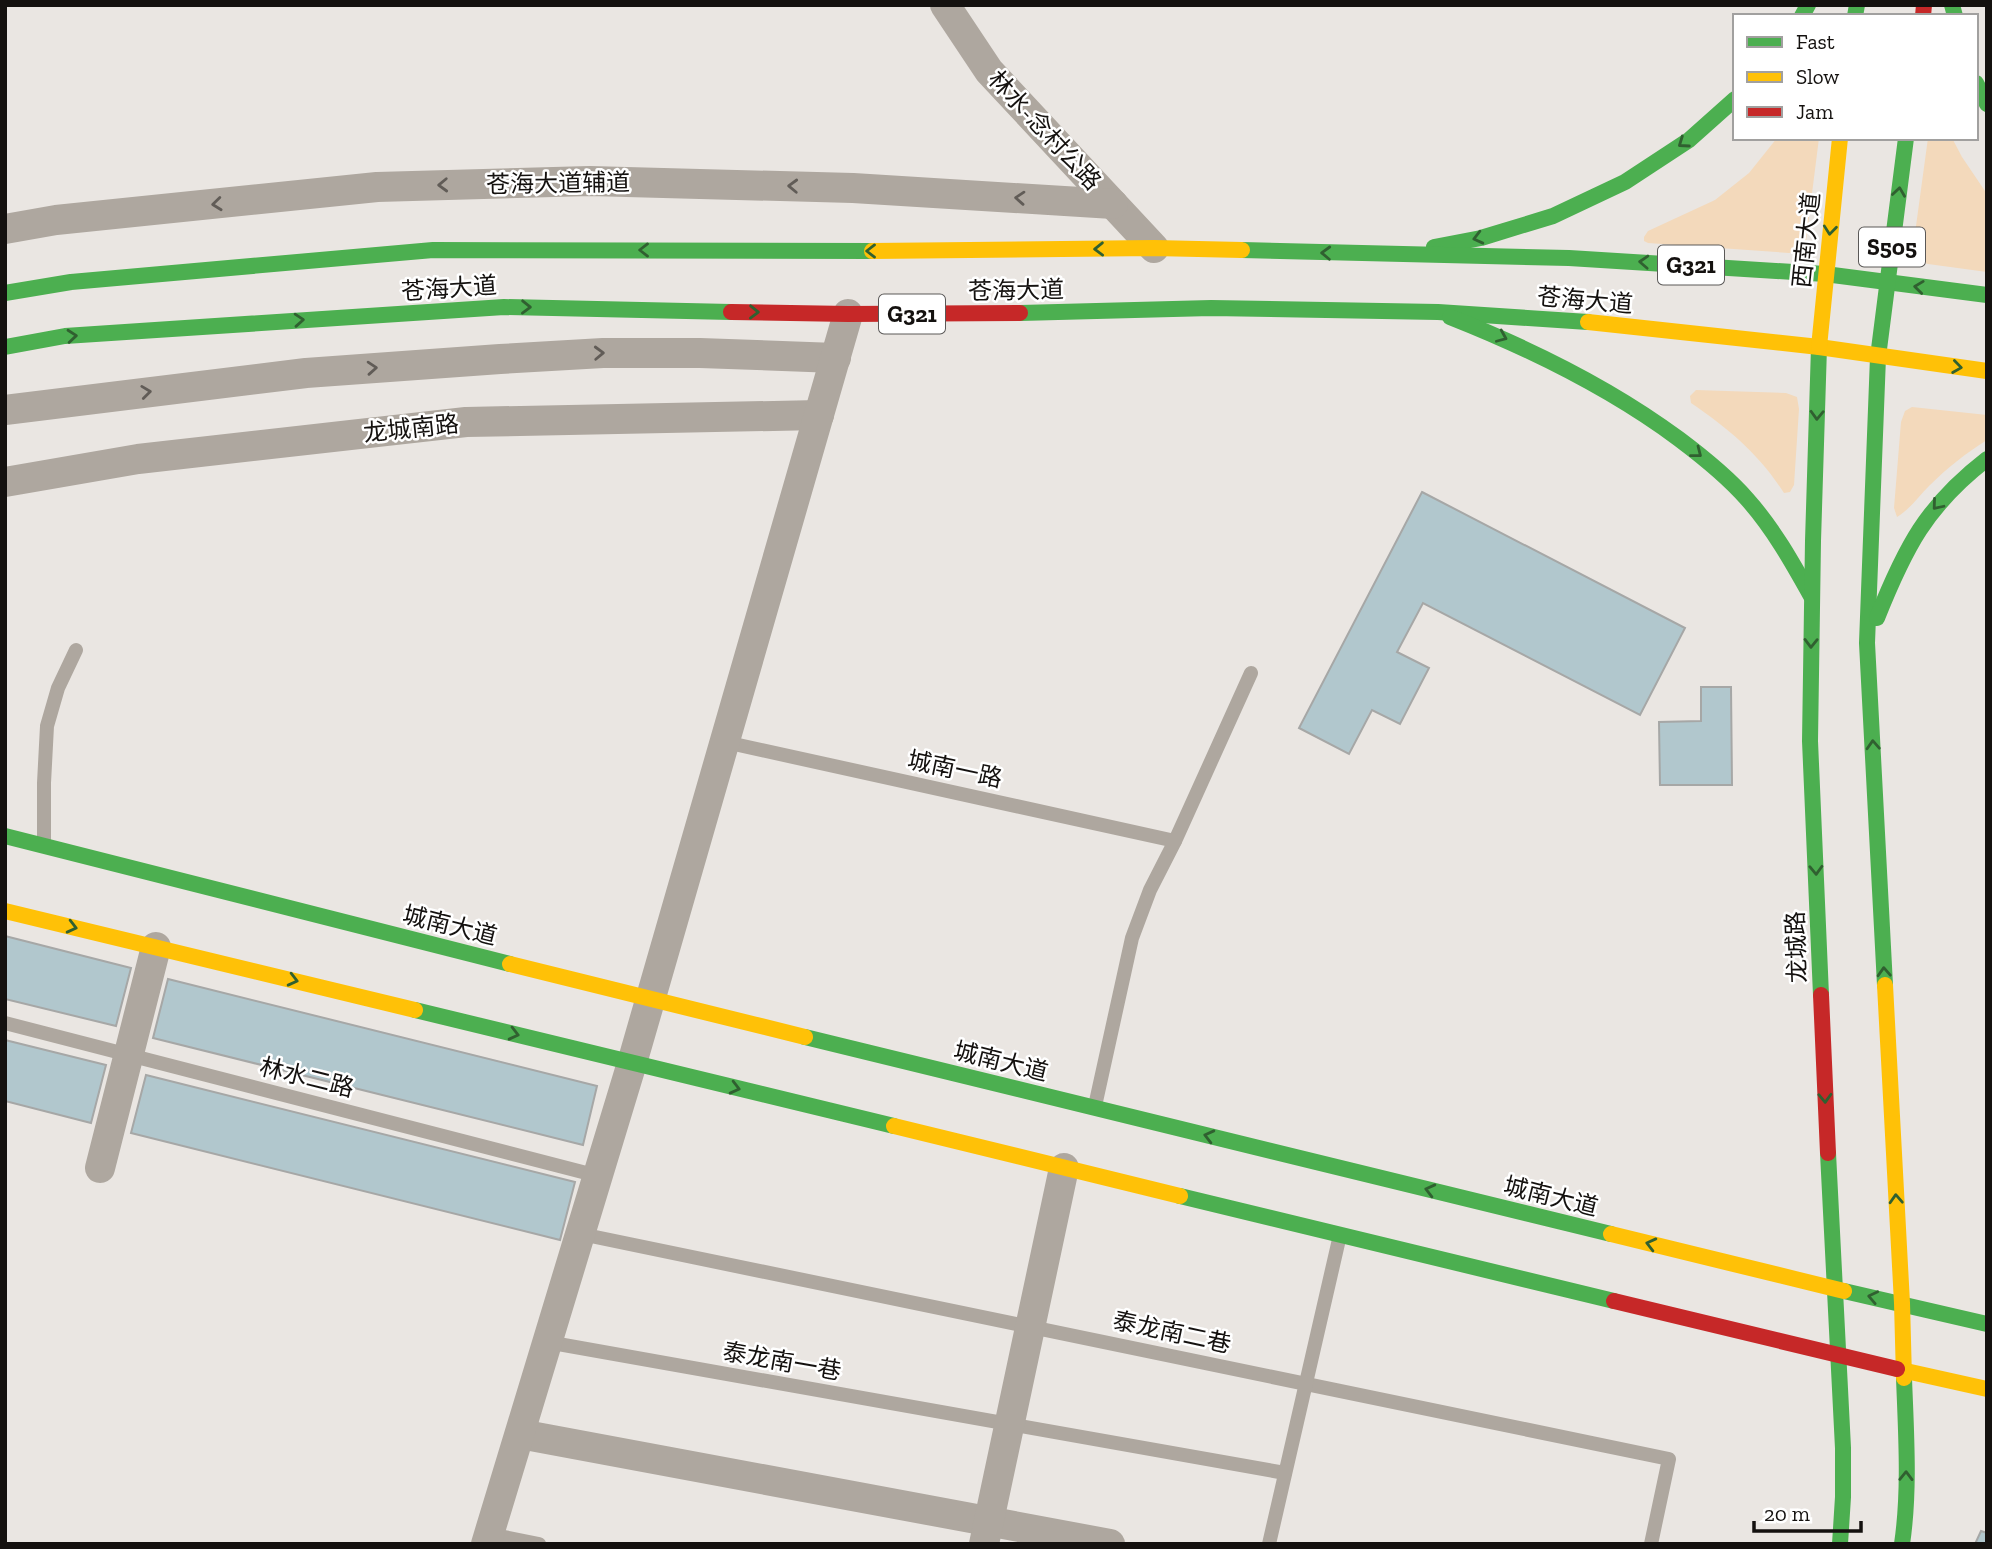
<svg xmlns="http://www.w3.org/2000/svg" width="1992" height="1549" font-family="'Zilla Slab','Noto Sans SC',serif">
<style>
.green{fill:#f3d9bb}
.building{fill:#b1c7cd;stroke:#a6a7a6;stroke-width:2}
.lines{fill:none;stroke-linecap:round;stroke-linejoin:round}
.lane{stroke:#aea79f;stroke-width:14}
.street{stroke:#aea79f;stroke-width:30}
.fast{stroke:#4caf50;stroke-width:16}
.slow{stroke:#ffc107;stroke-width:16}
.jam{stroke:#c62828;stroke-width:16}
.oneway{stroke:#306030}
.oneway2{stroke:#615c57}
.labels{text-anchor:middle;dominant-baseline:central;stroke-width:5;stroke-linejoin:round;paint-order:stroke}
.shield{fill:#fff;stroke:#5a5857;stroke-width:2}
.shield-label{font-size:23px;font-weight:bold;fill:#14110f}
.street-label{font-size:24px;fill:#14110f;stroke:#fff}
</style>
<rect width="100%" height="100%" fill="#eae6e2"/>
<g class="green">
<path d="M1777 138H1819L1806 241C1802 249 1798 252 1789 253L1648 243 1644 241V237L1648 231 1715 200 1749 173Z"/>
<polygon points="1928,138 1952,138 1962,157 1987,194 1987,272 1928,264 1916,260 1913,248"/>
<path d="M1696 390 1786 393 1797 397 1799 409 1794 485 1790 492 1784 493C1759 454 1729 429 1691 403L1690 396Z"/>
<path d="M1912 407 1987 415V440C1966 453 1947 468 1929 486 1919 496 1910 509 1897 517L1894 508 1901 422 1905 411Z"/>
</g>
<g class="building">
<polygon points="1422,492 1685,628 1640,715 1423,603 1397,652 1429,668 1400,724 1372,710 1349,754 1299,728"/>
<polygon points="1701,687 1731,687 1732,785 1660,785 1659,722 1701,721"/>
<polygon points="5,936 131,968 116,1026 5,999"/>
<polygon points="168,979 597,1086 583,1145 153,1038"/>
<polygon points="5,1040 106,1065 91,1123 5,1101"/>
<polygon points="146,1075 575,1182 560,1240 131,1133"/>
<polygon points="1981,1531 1987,1533 1987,1544 1975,1544"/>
</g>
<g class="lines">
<g class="lane">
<polyline points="725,742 1175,841"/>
<polyline points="44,845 44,783 47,726 58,688 76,650"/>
<polyline points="5,1023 598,1176"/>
<polyline points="1095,1106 1132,938 1150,890 1175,841 1251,673"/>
<polyline points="581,1234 1669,1459 1651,1544"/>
<polyline points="547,1342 1285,1473"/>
<polyline points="489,1534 539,1544"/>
<polyline points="1269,1544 1340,1235"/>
</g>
<g class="street">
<polyline points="945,5 989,71 1154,248"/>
<polyline points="5,229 56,220 377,187 590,181 853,188 1113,204"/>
<polyline points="5,410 306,373 500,359 603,353 700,353 836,358"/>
<polyline points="5,482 138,459 466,422 819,415"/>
<polyline points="100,1168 156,947"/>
<polyline points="520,1434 1110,1544"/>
<polyline points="486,1544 632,1063 848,314"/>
<polyline points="984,1544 1064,1168"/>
</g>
<g class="fast">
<polyline points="1952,5 1955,16"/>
<polyline points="1802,16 1808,5"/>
<polyline points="1855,16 1857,5"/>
<polyline points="1976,83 1987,104"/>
<polyline points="1434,247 1481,238 1553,216 1625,182 1689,140 1735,99"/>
<polyline points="1242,250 1569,258 1825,274 1987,295"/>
<polyline points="5,293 71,282 433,250 872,251"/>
<polyline points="1020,313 1211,308 1438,312 1588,322"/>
<path d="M1450 317C1531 349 1609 387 1679 439 1703 457 1727 476 1747 499 1773 528 1792 562 1811 596"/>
<polyline points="5,347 65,336 504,307 731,312"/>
<polyline points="1819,347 1813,541 1810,741 1821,995"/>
<polyline points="1878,357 1867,643 1885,985"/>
<polyline points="1878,357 1906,138"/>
<path d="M1877 618C1905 548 1926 506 1987 459"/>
<polyline points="5,836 510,964"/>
<polyline points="415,1010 894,1126"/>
<polyline points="805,1037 1611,1234"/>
<polyline points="1828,1153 1843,1448 1843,1497 1840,1544"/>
<polyline points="1180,1196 1614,1301"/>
<polyline points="1844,1291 1987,1324"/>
<path d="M1902 1544C1910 1490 1906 1433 1904 1378"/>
</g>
<g class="slow">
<polyline points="872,251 1154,248 1242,250"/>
<polyline points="1588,322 1819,347 1987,371"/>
<polyline points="1819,347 1840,138"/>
<polyline points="5,911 415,1010"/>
<polyline points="510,964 805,1037"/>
<polyline points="1885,985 1902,1303 1904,1378"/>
<polyline points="894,1126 1180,1196"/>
<polyline points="1611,1234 1844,1291"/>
<polyline points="1897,1369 1987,1389"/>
</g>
<g class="jam">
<polyline points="1923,16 1924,5"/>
<polyline points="731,312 848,314 1020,313"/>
<polyline points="1821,995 1828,1153"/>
<polyline points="1614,1301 1897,1369"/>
</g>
</g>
<defs><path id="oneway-chevron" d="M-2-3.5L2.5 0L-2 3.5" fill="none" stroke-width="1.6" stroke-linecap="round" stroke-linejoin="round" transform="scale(1.75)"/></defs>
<g class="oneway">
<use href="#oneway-chevron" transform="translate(1683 143) rotate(145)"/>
<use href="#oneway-chevron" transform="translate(1899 192) rotate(-82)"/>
<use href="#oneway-chevron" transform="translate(1830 230) rotate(96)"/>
<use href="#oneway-chevron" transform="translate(1478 238) rotate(166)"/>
<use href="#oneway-chevron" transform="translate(1099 249) rotate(179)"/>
<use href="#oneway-chevron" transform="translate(644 250) rotate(-180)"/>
<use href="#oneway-chevron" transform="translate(871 251) rotate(-180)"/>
<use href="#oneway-chevron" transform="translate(1326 253) rotate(-178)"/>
<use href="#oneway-chevron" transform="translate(1644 262) rotate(-177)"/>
<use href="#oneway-chevron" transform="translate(1919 287) rotate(-173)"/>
<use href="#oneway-chevron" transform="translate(526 307) rotate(1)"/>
<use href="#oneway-chevron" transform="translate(754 312) rotate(1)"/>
<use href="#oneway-chevron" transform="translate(299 320) rotate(-4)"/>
<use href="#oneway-chevron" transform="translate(72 336) rotate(-5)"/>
<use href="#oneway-chevron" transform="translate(1502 337) rotate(23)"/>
<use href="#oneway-chevron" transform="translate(1957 367) rotate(8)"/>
<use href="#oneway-chevron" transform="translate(1817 415) rotate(92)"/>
<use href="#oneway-chevron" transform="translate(1697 453) rotate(38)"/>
<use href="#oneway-chevron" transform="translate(1937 505) rotate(130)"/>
<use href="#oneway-chevron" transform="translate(1811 643) rotate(91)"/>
<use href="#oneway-chevron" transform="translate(1873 745) rotate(-93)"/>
<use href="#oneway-chevron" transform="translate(1816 870) rotate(88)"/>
<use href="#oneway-chevron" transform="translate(72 927) rotate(14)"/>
<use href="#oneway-chevron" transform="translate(1884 972) rotate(-93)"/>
<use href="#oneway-chevron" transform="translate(293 980) rotate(14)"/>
<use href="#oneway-chevron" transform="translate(514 1034) rotate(14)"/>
<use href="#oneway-chevron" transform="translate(735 1088) rotate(14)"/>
<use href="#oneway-chevron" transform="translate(1825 1098) rotate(88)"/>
<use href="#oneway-chevron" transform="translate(1209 1136) rotate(-166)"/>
<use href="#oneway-chevron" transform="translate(1430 1190) rotate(-166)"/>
<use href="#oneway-chevron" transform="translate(1896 1199) rotate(-93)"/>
<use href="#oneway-chevron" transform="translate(1651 1244) rotate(-166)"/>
<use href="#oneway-chevron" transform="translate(1873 1297) rotate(-168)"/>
<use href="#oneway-chevron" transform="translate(1906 1476) rotate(-89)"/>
</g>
<g class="oneway2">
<use href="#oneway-chevron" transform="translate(443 185) rotate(178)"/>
<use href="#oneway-chevron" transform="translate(793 186) rotate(-178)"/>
<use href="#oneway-chevron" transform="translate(1020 198) rotate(-176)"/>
<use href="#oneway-chevron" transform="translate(217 204) rotate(174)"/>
<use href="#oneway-chevron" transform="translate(599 353) rotate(-2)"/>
<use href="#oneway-chevron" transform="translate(372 368) rotate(-4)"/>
<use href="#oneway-chevron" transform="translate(146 392) rotate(-7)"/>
</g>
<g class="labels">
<g class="shield">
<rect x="1859" y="227.5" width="66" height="39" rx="5"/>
<rect x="1658" y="245.5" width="66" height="39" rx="5"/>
<rect x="879" y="294.5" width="66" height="39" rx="5"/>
</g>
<g class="shield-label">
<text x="1892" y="247">S505</text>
<text x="1691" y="265">G321</text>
<text x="912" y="314">G321</text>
</g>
<g class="street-label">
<text transform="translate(1045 130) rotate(47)">林水-念村公路</text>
<text transform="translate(558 183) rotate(-1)">苍海大道辅道</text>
<text transform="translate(1806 240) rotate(-84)">西南大道</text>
<text transform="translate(449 288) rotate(-4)">苍海大道</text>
<text transform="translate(1016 290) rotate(-1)">苍海大道</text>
<text transform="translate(1585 300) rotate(5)">苍海大道</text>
<text transform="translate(411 428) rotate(-6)">龙城南路</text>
<text transform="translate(955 769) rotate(12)">城南一路</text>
<text transform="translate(450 925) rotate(14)">城南大道</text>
<text transform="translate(1796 947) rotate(-92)">龙城路</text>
<text transform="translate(1001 1061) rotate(14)">城南大道</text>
<text transform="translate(307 1077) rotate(14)">林水二路</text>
<text transform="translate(1551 1196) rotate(14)">城南大道</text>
<text transform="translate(1172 1332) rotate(12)">泰龙南二巷</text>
<text transform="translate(782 1361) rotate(10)">泰龙南一巷</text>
</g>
</g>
<rect width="1992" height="1549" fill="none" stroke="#14110f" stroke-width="14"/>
<rect x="1733" y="14" width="245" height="126" fill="#ffffff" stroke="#a1a09f" stroke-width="2"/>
<rect x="1747" y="37" width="35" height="10" fill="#4caf50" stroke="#a1a09f" stroke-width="2"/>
<text x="1796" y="49" font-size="21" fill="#14110f">Fast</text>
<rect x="1747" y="72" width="35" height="10" fill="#ffc107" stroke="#a1a09f" stroke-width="2"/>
<text x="1796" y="84" font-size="21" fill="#14110f">Slow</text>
<rect x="1747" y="107" width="35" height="10" fill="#c62828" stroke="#a1a09f" stroke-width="2"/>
<text x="1796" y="119" font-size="21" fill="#14110f">Jam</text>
<path d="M1754 1521v10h107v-10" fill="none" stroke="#14110f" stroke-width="3.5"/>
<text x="1764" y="1521" font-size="21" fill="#14110f" stroke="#ffffff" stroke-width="5" paint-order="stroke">20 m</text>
</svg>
